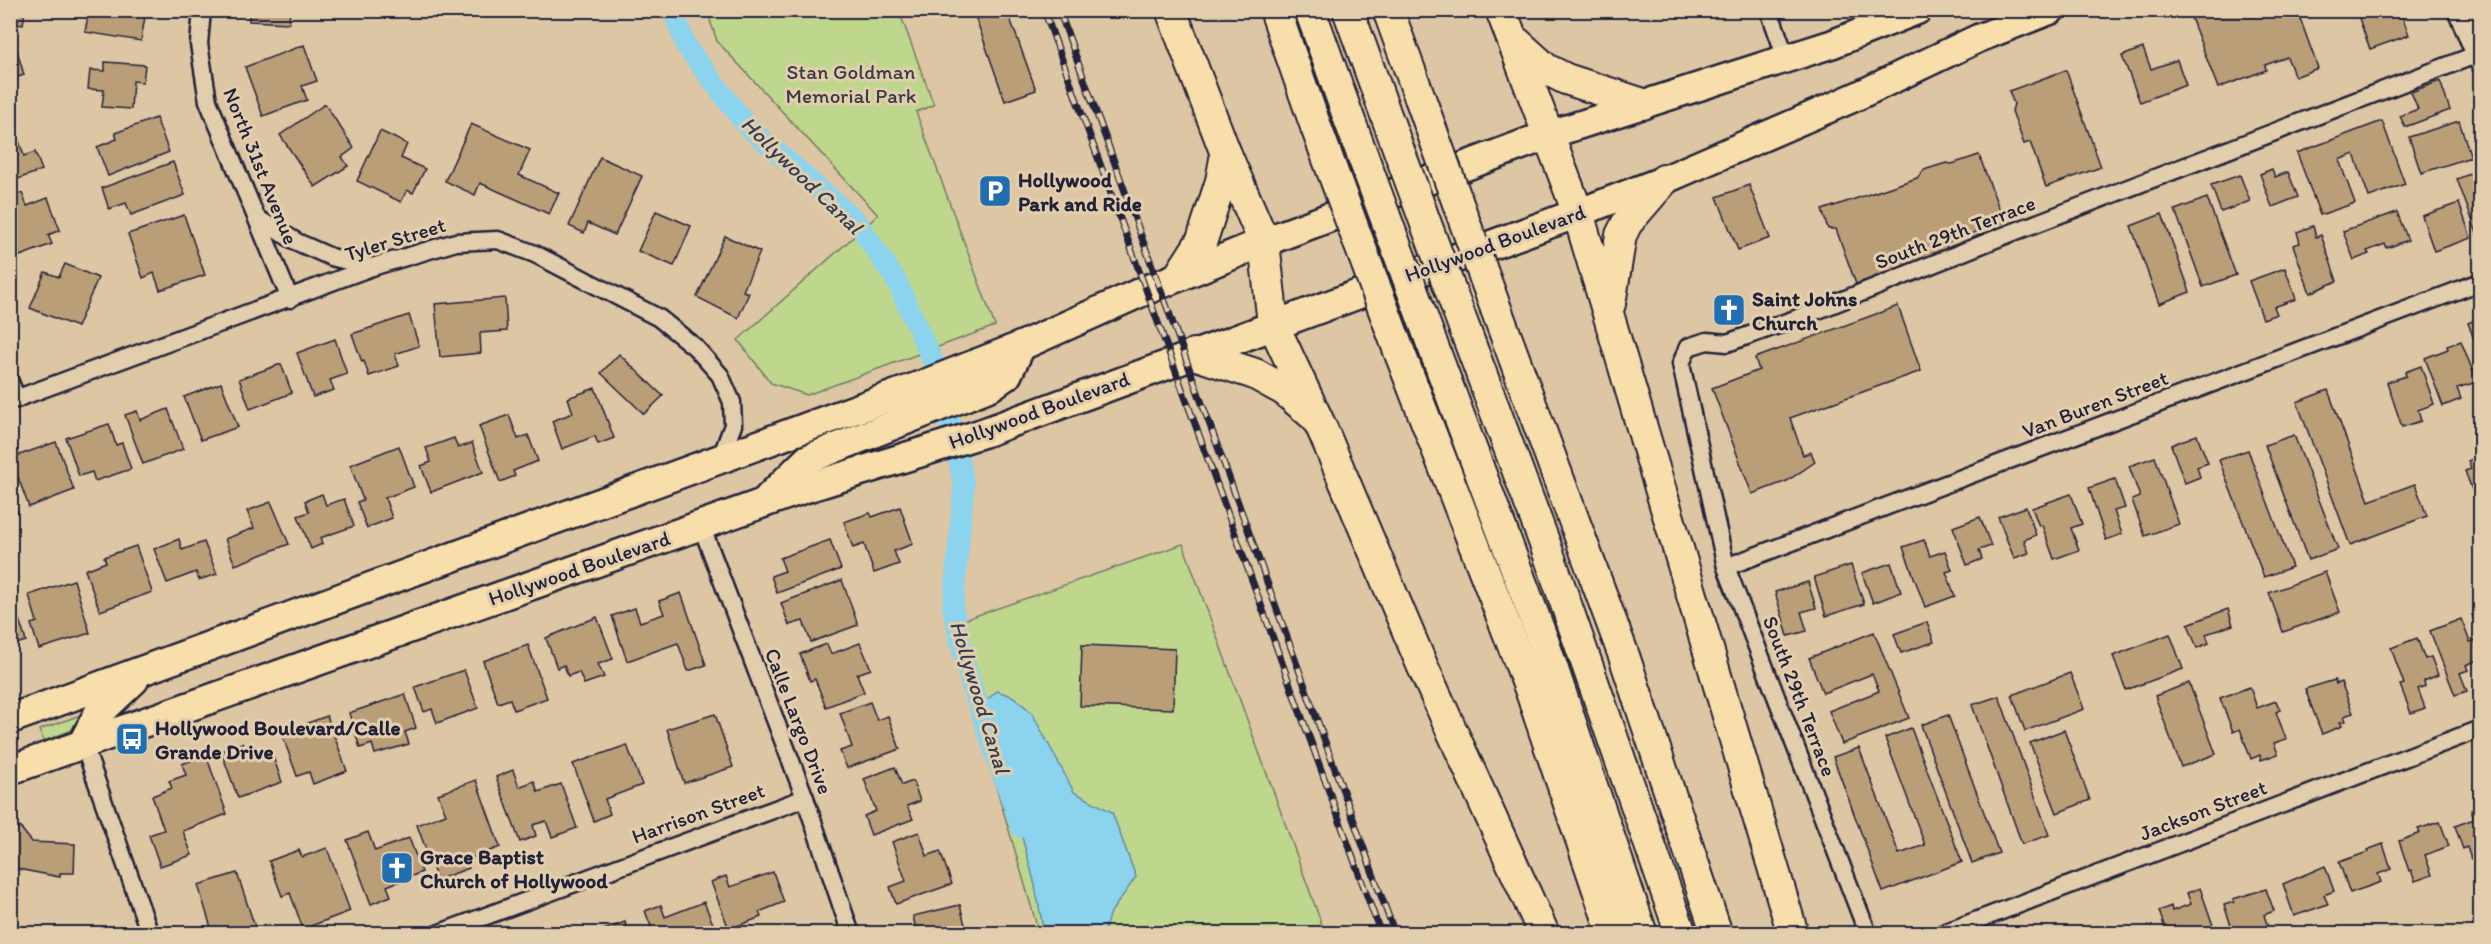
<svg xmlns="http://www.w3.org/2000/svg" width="2491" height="944" font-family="Itim,sans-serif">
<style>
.green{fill:#bfd78d;stroke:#707c64;stroke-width:1.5}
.water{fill:#8cd3ee;stroke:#628ca6;stroke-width:1.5}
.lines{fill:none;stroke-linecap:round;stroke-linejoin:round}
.canal{stroke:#8cd3ee;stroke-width:21}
.building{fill:#ba9e78;stroke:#22223b;stroke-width:1.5}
.minor-casing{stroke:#22223b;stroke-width:21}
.tertiary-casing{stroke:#22223b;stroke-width:26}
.primary-casing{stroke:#22223b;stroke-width:32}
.trunk-casing{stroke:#22223b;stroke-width:33}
.motorway-casing{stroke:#22223b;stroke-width:34}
.minor{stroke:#e2cdac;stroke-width:16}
.tertiary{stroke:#e2cdac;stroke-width:21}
.primary{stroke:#f8deab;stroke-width:27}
.trunk{stroke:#f8deab;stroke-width:28}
.motorway{stroke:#f8deab;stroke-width:30}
.rail-casing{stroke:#22223b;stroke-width:7}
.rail{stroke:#e2cdac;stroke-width:4.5;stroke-dasharray:14;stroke-linecap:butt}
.motorway-bridge-casing{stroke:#22223b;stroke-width:34;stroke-linecap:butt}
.motorway-bridge{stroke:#f8deab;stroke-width:30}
.labels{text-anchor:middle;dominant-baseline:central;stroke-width:6;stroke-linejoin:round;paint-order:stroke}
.park-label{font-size:21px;fill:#3a3d47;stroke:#e2cdac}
.street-label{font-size:21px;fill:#22223b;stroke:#e2cdac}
.poi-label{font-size:21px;font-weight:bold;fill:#22223b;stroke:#e2cdac;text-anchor:start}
.water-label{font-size:22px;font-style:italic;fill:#323d56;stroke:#e2cdac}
</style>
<rect width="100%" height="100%" fill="#ddc6a3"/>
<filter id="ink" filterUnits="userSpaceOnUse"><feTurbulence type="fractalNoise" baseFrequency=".0167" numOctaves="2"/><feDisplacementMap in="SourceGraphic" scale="12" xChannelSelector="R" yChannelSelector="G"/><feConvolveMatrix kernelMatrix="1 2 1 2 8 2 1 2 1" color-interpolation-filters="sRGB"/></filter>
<g filter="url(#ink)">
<g class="green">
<polygon points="707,11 899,11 934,105 916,112 995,326 807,395 771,383 738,340 878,215 717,41"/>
<polygon points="1183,544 1325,933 1039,933 949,625"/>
<polygon points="83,714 72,730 44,741 39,730"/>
</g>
<polygon class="water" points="997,691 1014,697 1032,713 1074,792 1112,812 1136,877 1109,915 1104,933 1044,933 1034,881 985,702"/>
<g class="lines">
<polyline class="canal" points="673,10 686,46 747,126 857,222 897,282 939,375 964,484 953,609 968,675 1021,827"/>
</g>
<g class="building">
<polygon points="10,10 25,10 23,25 11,23 10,29"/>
<polygon points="89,10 146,10 141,41 85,32"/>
<polygon points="249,10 290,10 289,23 249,21"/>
<polygon points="973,10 1007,10 1036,90 1005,101"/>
<polygon points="2188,10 2297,10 2318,68 2295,77 2287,57 2265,65 2266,70 2218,88"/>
<polygon points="2356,10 2400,10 2409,35 2370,49"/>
<polygon points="304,45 317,81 302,86 307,100 263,116 245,67"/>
<polygon points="16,47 24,75 12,79 16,95 10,96 10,48"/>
<polygon points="2143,48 2151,69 2177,60 2186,85 2140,102 2122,56"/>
<polygon points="105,62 145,65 143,82 133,81 131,109 102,107 104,90 88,89 90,70 105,71"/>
<polygon points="2066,70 2101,167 2046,187 2030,142 2024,144 2012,111 2014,104 2009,91"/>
<polygon points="2440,81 2450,110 2405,127 2400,116 2418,109 2411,92"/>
<polygon points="325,104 354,148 342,157 348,166 315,187 280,135"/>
<polygon points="156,118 169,152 108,176 97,147 117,139 115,133"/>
<polygon points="2382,121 2405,184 2369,197 2354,154 2339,160 2355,203 2320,215 2297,153"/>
<polygon points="2459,121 2471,157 2421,173 2409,137"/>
<polygon points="471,124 530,150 519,175 559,193 549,214 480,183 475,195 445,181"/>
<polygon points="14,126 24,156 35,152 42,170 10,182 10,127"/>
<polygon points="380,131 407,144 401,158 425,169 413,193 407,190 401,202 357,181"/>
<polygon points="1979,155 2004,222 1945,243 1948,251 1856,284 1836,229 1828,229 1822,210 1917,178 1924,170 1946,163 1952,164"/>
<polygon points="600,157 642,176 615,235 588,223 584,233 569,226"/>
<polygon points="173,162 185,195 131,215 126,203 109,209 102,188"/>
<polygon points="2272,169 2275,177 2288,172 2298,197 2272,207 2260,174"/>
<polygon points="2480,170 2480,238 2479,239 2457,179"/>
<polygon points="2240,175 2250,201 2221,212 2211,185"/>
<polygon points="1749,185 1770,238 1738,250 1717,197"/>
<polygon points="22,193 27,206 48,198 60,230 48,235 52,244 20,256 10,229 10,197"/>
<polygon points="2207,198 2236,275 2203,287 2175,210"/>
<polygon points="2459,203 2471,238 2434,251 2422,216"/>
<polygon points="656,211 691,226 674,266 638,251"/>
<polygon points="2397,212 2408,240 2387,248 2385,244 2367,251 2369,254 2354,260 2343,231"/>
<polygon points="2162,214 2190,292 2159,304 2131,226"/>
<polygon points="184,215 205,275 160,290 154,273 143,278 128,234"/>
<polygon points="2313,226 2316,237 2321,235 2337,281 2310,293 2293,245 2300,243 2297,232"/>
<polygon points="725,236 760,252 743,291 749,293 738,318 697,297"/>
<polygon points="65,264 98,278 77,327 30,308 45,272 59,277"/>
<polygon points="2285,268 2296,299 2274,307 2277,314 2263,319 2249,281"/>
<polygon points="505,298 507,331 480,333 481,353 440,357 435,304"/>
<polygon points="1898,306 1921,371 1790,418 1803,455 1811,452 1815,462 1787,481 1752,494 1712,388 1759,370 1755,358"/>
<polygon points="409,315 419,346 395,354 399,366 369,376 364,361 362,362 352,334"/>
<polygon points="2480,318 2480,356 2468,323"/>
<polygon points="335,339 347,374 330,380 334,390 313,397 297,353"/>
<polygon points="2461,341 2477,382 2457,388 2461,399 2443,406 2425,358 2448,349 2447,346"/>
<polygon points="619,354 663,396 644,414 601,373"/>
<polygon points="281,364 292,393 250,409 239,379"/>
<polygon points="2421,366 2434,404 2418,410 2421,421 2402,427 2387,382 2406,376 2405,372"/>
<polygon points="221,383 238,427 201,440 184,397"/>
<polygon points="595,388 614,438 598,444 595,436 562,449 552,421 573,413 568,398"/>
<polygon points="2328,390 2369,501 2415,484 2427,516 2350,545 2297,402"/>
<polygon points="168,409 183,449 143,464 125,415 137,411 140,420"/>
<polygon points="509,415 518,439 528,435 538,461 513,471 515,476 500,482 479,426"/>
<polygon points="109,424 116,445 122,443 131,469 95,481 92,472 79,476 66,438"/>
<polygon points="2197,435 2208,463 2197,467 2200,477 2185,483 2171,445"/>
<polygon points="2294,435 2338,549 2308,560 2265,445"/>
<polygon points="454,438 458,448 472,443 483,472 431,492 421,466 431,462 426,448"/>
<polygon points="56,442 74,490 29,507 11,458"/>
<polygon points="399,446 414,487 385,498 392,518 367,528 357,502 363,500 350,465"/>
<polygon points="2248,450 2292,567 2264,577 2219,460"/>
<polygon points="2480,456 2480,495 2480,493 2474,495 2465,471 2471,469 2468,461"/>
<polygon points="2155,457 2179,524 2145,536 2132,500 2140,497 2129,466"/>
<polygon points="2115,479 2125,508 2114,511 2122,534 2106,540 2089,488"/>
<polygon points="10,491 18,512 10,515"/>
<polygon points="322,494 326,505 344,499 354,526 320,538 322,544 311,549 298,516 309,512 305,501"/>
<polygon points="2071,494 2082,524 2071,528 2079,550 2054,559 2042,525 2039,526 2032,508"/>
<polygon points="271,502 289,544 235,565 225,539 254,528 247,511"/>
<polygon points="900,507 913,544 894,551 899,564 874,573 864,544 853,548 844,522 870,513 872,517"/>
<polygon points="2026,507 2036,535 2024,540 2029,553 2014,558 1998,517"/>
<polygon points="1980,517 1991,546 1979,550 1982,559 1967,565 1953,527"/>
<polygon points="179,539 182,550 204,542 217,574 199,580 196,572 167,583 154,549"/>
<polygon points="830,540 841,569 777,593 771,576 785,571 780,558"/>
<polygon points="1924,540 1930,556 1945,551 1952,570 1946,572 1955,596 1925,607 1903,547"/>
<polygon points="136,546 152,592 100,611 85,570 106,562 104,557"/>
<polygon points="1891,563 1901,592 1873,603 1862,573"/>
<polygon points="1851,565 1864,604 1826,616 1814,577"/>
<polygon points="2325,572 2340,612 2283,632 2269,593"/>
<polygon points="74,580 90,633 39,649 31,624 37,622 29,595"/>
<polygon points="842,580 858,625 811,642 803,621 789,625 781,603"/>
<polygon points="1808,582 1816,608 1801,612 1807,631 1788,636 1775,592"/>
<polygon points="681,593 706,665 688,671 678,643 627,661 612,616 635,608 640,622 664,614 659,601"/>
<polygon points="2228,609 2233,625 2206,634 2209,643 2197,648 2188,624"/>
<polygon points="16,610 26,641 10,646 10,612"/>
<polygon points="2480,612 2480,635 2472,615"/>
<polygon points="597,617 613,659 598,664 604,677 584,684 579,672 568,676 564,665 557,668 546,638"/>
<polygon points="2461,619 2470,642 2475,640 2480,659 2466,665 2468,670 2460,673 2467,691 2455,695 2430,631"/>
<polygon points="1927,622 1934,642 1901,653 1894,634"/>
<polygon points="1874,632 1909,718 1842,744 1829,711 1879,691 1872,674 1823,693 1809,658"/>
<polygon points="2170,634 2183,669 2126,690 2113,656"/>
<polygon points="2417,638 2425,659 2431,657 2438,675 2424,681 2425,686 2418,689 2425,708 2411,713 2400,685 2404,684 2391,648"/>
<polygon points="860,643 871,669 857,674 864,692 826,707 815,679 810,681 800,654 827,644 831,654"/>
<polygon points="528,645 547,698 514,710 510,699 498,703 483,661"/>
<polygon points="1082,645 1175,649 1173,709 1080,706"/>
<polygon points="464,670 478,708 437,723 432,709 424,712 415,687"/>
<polygon points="2070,673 2084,709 2025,731 2012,695"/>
<polygon points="2335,680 2336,684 2341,682 2353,713 2344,716 2346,721 2340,722 2342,726 2322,734 2305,689"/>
<polygon points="2189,683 2216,754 2181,767 2155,696"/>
<polygon points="2250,687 2257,708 2276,701 2280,710 2276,712 2286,739 2274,743 2278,754 2261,760 2260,755 2251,759 2240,729 2233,732 2220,698"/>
<polygon points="405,694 416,728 405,732 409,744 375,754 372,744 360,748 349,713"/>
<polygon points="1999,696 2049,835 2022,844 1972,705"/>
<polygon points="870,702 877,720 888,716 900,749 847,768 840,751 852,747 840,713"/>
<polygon points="715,714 733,767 684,783 667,729"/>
<polygon points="1948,715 1999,853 1972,863 1921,725"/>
<polygon points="327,716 347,771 313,784 309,772 297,776 283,737 310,727 308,723"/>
<polygon points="1911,728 1962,862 1883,892 1833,757 1859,748 1899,854 1925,845 1885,738"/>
<polygon points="2064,730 2090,800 2057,813 2030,743"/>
<polygon points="242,743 248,759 271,751 282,782 238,798 221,751"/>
<polygon points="627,745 642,785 605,799 610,814 594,821 573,764"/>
<polygon points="206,755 227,814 183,831 192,855 160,866 149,835 164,830 152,796 172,788 169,781 186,775 182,764"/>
<polygon points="895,767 902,785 913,781 920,801 907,806 913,819 871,835 864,816 876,811 864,779"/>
<polygon points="513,770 519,787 534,781 538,792 561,784 577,828 552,837 546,821 533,825 536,836 520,842 496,777"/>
<polygon points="476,780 500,847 466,860 469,868 437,880 417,825 446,814 438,794"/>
<polygon points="2480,807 2480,856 2471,859 2467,847 2463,849 2455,826 2474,819 2471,810"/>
<polygon points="2440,822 2449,846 2425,855 2432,875 2415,881 2411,870 2409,871 2399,841 2420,833 2418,829"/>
<polygon points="20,827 32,842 75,844 74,873 60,873 60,877 18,869 10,860 10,835"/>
<polygon points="368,832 375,851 409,838 422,872 387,886 391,896 371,904 347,840"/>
<polygon points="919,832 927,856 940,851 952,884 896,904 890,887 906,881 892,842"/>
<polygon points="2383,844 2391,869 2378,874 2381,882 2350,893 2339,862 2368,852 2367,850"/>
<polygon points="327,848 350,911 303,929 290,893 282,896 269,861 299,850 302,857"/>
<polygon points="2325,866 2334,891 2324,895 2328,904 2294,916 2283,884"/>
<polygon points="773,872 784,902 759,912 761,917 729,929 711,882 726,876 730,887"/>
<polygon points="237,873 255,927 247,930 248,934 206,934 212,931 198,885"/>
<polygon points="2200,888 2216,934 2167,934 2159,911 2171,906 2172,911 2191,904 2187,893"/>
<polygon points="2266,889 2274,911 2264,915 2268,927 2250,934 2234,934 2224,905 2234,902 2233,899"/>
<polygon points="704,902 715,929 703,934 654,934 645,911 661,905 665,917"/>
<polygon points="960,905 965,925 953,928 954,934 917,934 913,916"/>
<polygon points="625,922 629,934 593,934"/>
</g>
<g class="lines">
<defs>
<g id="minor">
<polyline points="202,10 199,44 208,101 290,299"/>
<polyline points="1769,10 1786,58"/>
<polyline points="258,219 297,242 331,257 372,267"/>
<polyline points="10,382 17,399"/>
<polyline points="10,401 372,267 456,242 498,240 535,254 659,318 695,347 720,375 732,402 733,425 720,460"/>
<polyline points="701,525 805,798 851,934"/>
<polyline points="1726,567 2480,282"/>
<polyline points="83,743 150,934"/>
<polyline points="437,934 805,798"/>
<polyline points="1868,934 1726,567 1681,364 1688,347 1707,341 1727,343 1798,318 1998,238 2478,54"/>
<polyline points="1941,934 2480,729"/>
</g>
<polyline id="tertiary" points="2459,10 2480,61"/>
<g id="primary">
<polyline points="1548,135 1832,44 1918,10"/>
<polyline points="1578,213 1664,180 1855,97 1979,38 2051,10"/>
</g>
<g id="trunk">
<polyline points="769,497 808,459 991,386 1007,375 1021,346"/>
<polyline points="10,719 922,385 1021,346 1146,290 1264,242 1548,135"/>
<polyline points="83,743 98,714 134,680"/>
<polyline points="10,770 803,489 983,433 1578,213"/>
</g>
<g id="motorway">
<polyline points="1171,10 1226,154 1264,242 1273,324 1323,431 1422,665 1544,934"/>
<polyline points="1275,10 1316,127"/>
<polyline points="1310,10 1348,116"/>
<polyline points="1348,10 1383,107"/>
<polyline points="1388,10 1420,98"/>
<polyline points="1501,10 1578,213 1793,934"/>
<polyline points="1516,42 1546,69 1566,79 1643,104"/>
<polyline points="1179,276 1202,240 1221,181 1226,154"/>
<polyline points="1610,304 1621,235 1627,223 1664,180"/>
<polyline points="1496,309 1624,656 1717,934"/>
<polyline points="1465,330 1545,544 1681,934"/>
<polyline points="1431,341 1544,643 1642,934"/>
<polyline points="1399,351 1530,689 1613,934"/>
<polyline points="1194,354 1255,374 1284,390 1313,415"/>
</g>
</defs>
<use href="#minor" class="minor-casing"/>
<use href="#tertiary" class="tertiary-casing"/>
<use href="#primary" class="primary-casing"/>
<use href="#trunk" class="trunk-casing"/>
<use href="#motorway" class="motorway-casing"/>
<use href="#minor" class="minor"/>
<use href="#tertiary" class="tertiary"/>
<use href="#primary" class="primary"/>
<use href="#trunk" class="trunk"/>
<use href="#motorway" class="motorway"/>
<defs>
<g id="rail">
<polyline points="1044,10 1381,934"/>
<polyline points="1059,10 1395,934"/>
</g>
</defs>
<use href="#rail" class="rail-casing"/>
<use href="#rail" class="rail"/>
<defs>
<g id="motorway-bridge">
<polyline points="1420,98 1496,309"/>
<polyline points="1383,107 1465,330"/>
<polyline points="1348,116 1431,341"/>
<polyline points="1316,127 1399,351"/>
</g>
</defs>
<use href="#motorway-bridge" class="motorway-bridge-casing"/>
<use href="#motorway-bridge" class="motorway-bridge"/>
</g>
</g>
<defs>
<symbol id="parking-square" viewBox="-11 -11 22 22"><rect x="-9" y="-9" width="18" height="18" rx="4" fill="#1f6fb2" stroke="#e2cdac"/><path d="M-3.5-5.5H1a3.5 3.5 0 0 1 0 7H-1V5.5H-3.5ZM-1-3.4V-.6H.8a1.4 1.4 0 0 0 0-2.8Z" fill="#fff"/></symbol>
<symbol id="church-square" viewBox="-11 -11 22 22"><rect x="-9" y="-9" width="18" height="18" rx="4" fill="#1f6fb2" stroke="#e2cdac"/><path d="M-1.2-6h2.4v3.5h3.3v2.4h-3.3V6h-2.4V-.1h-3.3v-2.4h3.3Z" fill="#fff"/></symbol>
<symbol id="bus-square" viewBox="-11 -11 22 22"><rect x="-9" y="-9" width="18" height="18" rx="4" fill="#1f6fb2" stroke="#e2cdac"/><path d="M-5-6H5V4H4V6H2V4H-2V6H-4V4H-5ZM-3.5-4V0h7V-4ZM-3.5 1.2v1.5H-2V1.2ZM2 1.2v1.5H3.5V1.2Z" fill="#fff"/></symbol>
</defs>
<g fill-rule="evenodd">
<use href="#parking-square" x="976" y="172" width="38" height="38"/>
<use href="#church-square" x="1710" y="291" width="38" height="38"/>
<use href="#bus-square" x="113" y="720" width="38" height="38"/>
<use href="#church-square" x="378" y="849" width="38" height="38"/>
</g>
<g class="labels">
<g class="park-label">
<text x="851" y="71">Stan Goldman<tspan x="851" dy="24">Memorial Park</tspan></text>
</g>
<g class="street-label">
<text transform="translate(261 166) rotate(68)">North 31st Avenue</text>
<text transform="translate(1955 232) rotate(-21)">South 29th Terrace</text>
<text transform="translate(395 239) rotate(-17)">Tyler Street</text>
<text transform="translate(1495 243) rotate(-20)">Hollywood Boulevard</text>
<text transform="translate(2095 404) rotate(-21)">Van Buren Street</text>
<text transform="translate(1039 410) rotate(-20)">Hollywood Boulevard</text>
<text transform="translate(579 568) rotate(-19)">Hollywood Boulevard</text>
<text transform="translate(1800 696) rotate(69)">South 29th Terrace</text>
<text transform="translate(799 721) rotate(69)">Calle Largo Drive</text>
<text transform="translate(2203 810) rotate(-21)">Jackson Street</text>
<text transform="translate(698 813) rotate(-20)">Harrison Street</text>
</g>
<g class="poi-label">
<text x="1018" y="179">Hollywood<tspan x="1018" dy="24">Park and Ride</tspan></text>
<text x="1752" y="298">Saint Johns<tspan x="1752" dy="24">Church</tspan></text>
<text x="155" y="727">Hollywood Boulevard/Calle<tspan x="155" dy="24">Grande Drive</tspan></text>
<text x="420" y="856">Grace Baptist<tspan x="420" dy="24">Church of Hollywood</tspan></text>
</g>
<g class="water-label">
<text transform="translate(802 175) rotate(44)">Hollywood Canal</text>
<text transform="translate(980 697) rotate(73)">Hollywood Canal</text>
</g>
</g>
<rect width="2491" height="944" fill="none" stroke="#e2cdac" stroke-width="36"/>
<rect x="18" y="18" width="2455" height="908" fill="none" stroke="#22223b" stroke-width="2" filter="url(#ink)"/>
</svg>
